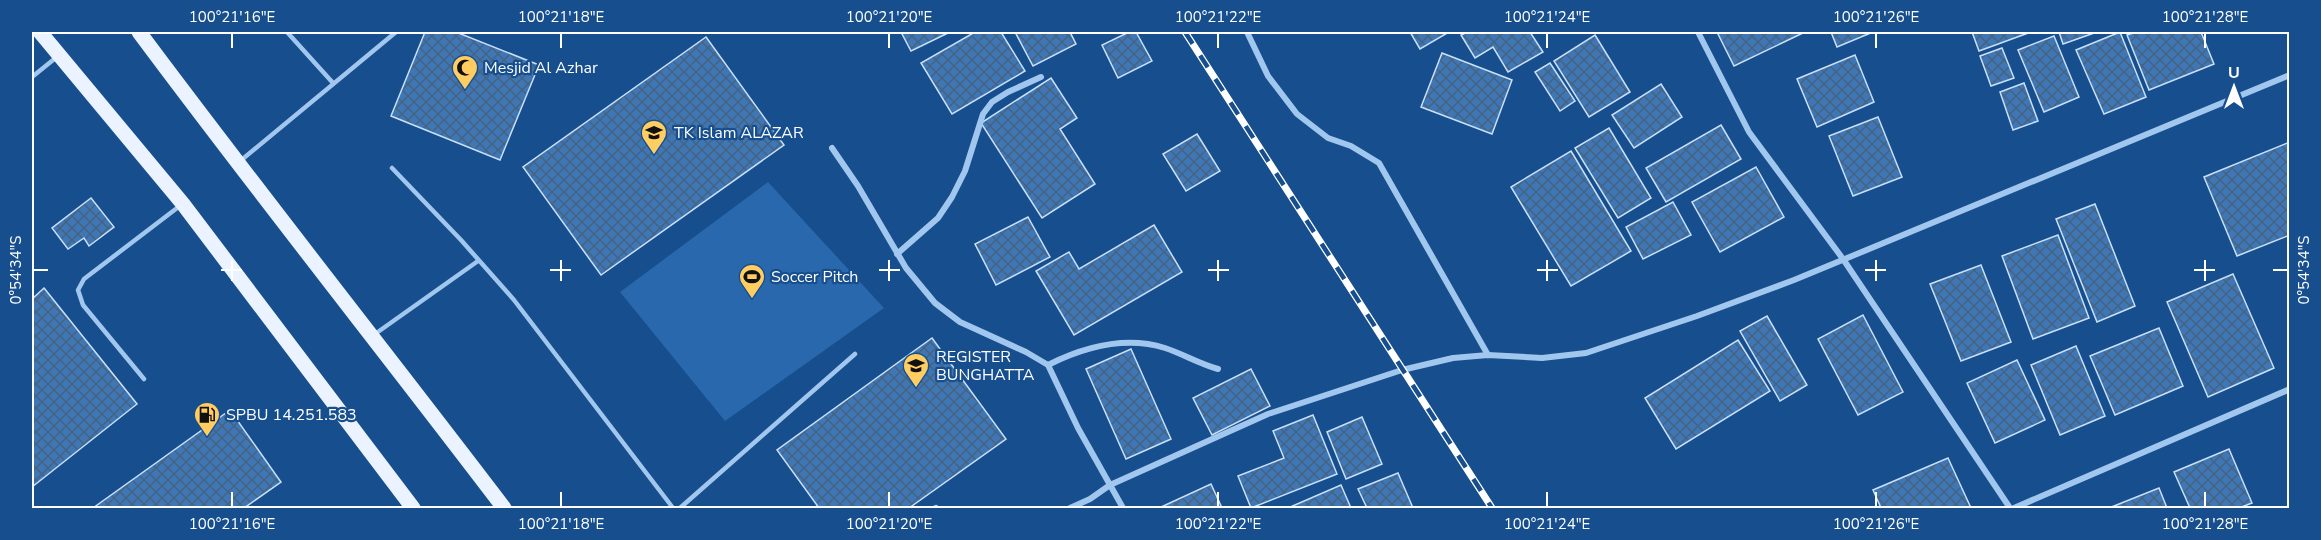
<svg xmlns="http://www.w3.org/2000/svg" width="2321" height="540" font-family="'Nunito Sans',sans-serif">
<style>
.park{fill:#2968ac}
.building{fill:url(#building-cross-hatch);stroke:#c8e0fb;stroke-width:1.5}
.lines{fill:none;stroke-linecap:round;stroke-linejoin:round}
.lane{stroke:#a1c7ef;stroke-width:4.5}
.street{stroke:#a1c7ef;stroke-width:6}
.primary{stroke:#eaf3ff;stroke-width:15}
.rail-casing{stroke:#fff;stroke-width:7}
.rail{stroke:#164e8e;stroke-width:4.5;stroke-dasharray:14;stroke-linecap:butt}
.ticks{fill:none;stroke:#fff;stroke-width:2}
.labels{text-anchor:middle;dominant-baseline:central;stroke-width:4.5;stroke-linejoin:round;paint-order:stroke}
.poi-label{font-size:16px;fill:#fff;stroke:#164e8e;text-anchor:start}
.neatline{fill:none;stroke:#fff;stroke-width:2}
.ticks-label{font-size:15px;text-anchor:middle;fill:#fff}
</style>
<defs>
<pattern id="building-cross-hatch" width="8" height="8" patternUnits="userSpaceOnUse" patternTransform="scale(1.5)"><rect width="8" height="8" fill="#3f77b6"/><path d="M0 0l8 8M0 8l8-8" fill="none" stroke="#466281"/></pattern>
</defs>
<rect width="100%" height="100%" fill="#164e8e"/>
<polygon class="park" points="768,182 884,308 725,421 620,292"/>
<g class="building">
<polygon points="425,32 456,32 539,65 500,160 391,116"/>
<polygon points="901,32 950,32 911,51"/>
<polygon points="975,32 1001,32 1025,71 952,114 921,63"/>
<polygon points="1015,32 1070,32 1076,44 1033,66"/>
<polygon points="1129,32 1136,32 1152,61 1118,78 1102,45"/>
<polygon points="1410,32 1449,32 1420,49"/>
<polygon points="1468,32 1530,32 1543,52 1508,72 1493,47 1475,58 1461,35"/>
<polygon points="1717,32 1805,32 1734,66"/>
<polygon points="1831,32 1873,32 1837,47"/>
<polygon points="1972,32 2031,32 1979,51"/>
<polygon points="2059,32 2097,32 2063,44"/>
<polygon points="2120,32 2146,97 2104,114 2076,50"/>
<polygon points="2136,32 2201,32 2214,64 2149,90 2127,35"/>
<polygon points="1595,35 1630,92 1589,117 1554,61"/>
<polygon points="2054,36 2079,97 2044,112 2018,50"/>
<polygon points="706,37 784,145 601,275 523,167"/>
<polygon points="2002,48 2014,78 1991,86 1980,56"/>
<polygon points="1442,53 1512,80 1492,134 1421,107"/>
<polygon points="1855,55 1874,102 1817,127 1797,79"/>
<polygon points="1550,63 1575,101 1560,111 1535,72"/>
<polygon points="1051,78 1077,118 1060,129 1095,184 1042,218 981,123"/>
<polygon points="2024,83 2038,121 2013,130 2000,92"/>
<polygon points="1661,84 1682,117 1634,148 1612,115"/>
<polygon points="1878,117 1902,177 1853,196 1829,136"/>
<polygon points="1721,125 1741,159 1666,202 1646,168"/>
<polygon points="1609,128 1651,198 1618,218 1575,148"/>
<polygon points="1197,134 1220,171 1186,191 1163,154"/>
<polygon points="2290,142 2290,235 2237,256 2204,177"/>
<polygon points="1571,151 1631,251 1571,286 1511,187"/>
<polygon points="1756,167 1784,217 1720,252 1692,202"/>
<polygon points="91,198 114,227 89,246 84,238 68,249 52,228"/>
<polygon points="1673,202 1691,235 1643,259 1626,227"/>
<polygon points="2095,204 2135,306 2097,322 2056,219"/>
<polygon points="1028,217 1050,257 996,285 975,244"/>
<polygon points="1154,225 1182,272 1074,335 1036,271 1069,252 1079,269"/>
<polygon points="2058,235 2089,318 2033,339 2002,256"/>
<polygon points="1981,265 2011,342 1961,361 1930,284"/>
<polygon points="2233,274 2274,368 2208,397 2167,302"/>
<polygon points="44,288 137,404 32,487 32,299"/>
<polygon points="1863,315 1903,392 1858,415 1818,339"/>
<polygon points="1767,316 1807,385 1780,401 1740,331"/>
<polygon points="2159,328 2183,386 2115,415 2090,356"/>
<polygon points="932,338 1006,439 909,508 819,508 777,450"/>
<polygon points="1738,340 1770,391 1676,449 1645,398"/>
<polygon points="2076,346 2105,416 2060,435 2031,365"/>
<polygon points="1131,349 1171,439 1126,459 1086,369"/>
<polygon points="2017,360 2045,420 1995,443 1967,383"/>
<polygon points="1251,369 1270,406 1212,435 1193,398"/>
<polygon points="230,410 281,482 244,508 93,508"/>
<polygon points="1313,415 1337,474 1251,508 1238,476 1284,458 1273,431"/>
<polygon points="1362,417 1382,464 1346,479 1327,432"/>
<polygon points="2229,449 2252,503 2239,508 2190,508 2174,472"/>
<polygon points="1948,458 1971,508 1881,508 1873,490"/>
<polygon points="1398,473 1413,508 1367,508 1358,489"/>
<polygon points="1211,484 1222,508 1159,508"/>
<polygon points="1341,485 1351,508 1288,508"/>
<polygon points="2159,488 2167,508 2109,508"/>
</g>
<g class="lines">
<g class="lane">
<polyline points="287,32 333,83"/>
<polyline points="32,77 58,56"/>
<polyline points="239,162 396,32"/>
<polyline points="392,168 461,240 514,300 673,508"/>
<polyline points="375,334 478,261"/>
<polyline points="144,379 83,305 78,290 84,279 181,205"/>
<polyline points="680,508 855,354"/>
<polyline points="934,508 936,507"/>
</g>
<g class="street">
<polyline points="1247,32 1268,76 1297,114 1328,138 1351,146 1379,163 1488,355"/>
<polyline points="1698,32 1749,132 1843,259 2010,508"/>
<polyline points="832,148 858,186 906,268 935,303 960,322 1026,352 1048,365 1078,428 1123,508"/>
<polyline points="897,254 938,218 952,197 965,171 983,114 992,102 1008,92 1041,77"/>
<path d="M1048 365C1084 347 1126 336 1165 348 1183 354 1200 364 1218 369"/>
<polyline points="1070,508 1090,499 1110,485 1268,414 1402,370 1453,358 1488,355 1542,358 1586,353 1697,316 1794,280 2290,75"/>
<polyline points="2014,508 2290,389"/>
</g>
<g class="primary">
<polyline points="40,32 183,204 413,508"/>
<path d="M139 32C258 192 383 349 504 508"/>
</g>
<defs>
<polyline id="rail" points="1185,32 1492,508"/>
</defs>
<use href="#rail" class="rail-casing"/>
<use href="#rail" class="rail"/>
</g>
<path class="ticks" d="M232 33V48M561 33V48M889 33V48M1218 33V48M1547 33V48M1876 33V48M2205 33V48M232 260V281M561 260V281M889 260V281M1218 260V281M1547 260V281M1876 260V281M2205 260V281M33 270H48M221 270H242M550 270H571M879 270H900M1208 270H1229M1537 270H1558M1865 270H1886M2194 270H2215M2273 270H2288M232 492V507M561 492V507M889 492V507M1218 492V507M1547 492V507M1876 492V507M2205 492V507"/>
<defs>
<symbol id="mosque-pin" viewBox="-11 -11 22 30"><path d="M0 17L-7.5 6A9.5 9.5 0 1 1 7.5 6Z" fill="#ffcd60" stroke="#164e8e"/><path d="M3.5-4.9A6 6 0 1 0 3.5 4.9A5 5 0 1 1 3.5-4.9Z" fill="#111"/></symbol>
<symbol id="school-pin" viewBox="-11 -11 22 30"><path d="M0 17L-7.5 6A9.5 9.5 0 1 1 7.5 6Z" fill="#ffcd60" stroke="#164e8e"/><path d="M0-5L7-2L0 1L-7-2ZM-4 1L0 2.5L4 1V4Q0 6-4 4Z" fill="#111"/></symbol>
<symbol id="stadium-pin" viewBox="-11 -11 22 30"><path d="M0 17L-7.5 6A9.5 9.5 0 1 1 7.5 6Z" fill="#ffcd60" stroke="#164e8e"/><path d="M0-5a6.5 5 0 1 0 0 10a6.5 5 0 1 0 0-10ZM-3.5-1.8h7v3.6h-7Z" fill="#111"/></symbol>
<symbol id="university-pin" viewBox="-11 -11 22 30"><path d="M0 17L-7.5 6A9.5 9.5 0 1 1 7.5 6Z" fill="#ffcd60" stroke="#164e8e"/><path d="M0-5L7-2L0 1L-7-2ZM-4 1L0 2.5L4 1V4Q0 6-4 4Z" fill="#111"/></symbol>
<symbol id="fuel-pin" viewBox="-11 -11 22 30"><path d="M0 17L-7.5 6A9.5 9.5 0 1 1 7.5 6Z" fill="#ffcd60" stroke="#164e8e"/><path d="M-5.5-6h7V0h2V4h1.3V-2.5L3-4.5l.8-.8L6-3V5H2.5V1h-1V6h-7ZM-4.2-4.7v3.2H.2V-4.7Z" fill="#111"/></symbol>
</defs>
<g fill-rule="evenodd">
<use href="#mosque-pin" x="450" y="53" width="30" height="40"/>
<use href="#school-pin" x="639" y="118" width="30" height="40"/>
<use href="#stadium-pin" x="737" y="262" width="30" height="40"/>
<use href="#university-pin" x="901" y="351" width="30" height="40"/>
<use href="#fuel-pin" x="192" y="400" width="30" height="40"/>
</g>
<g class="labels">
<g class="poi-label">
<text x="484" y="68">Mesjid Al Azhar</text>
<text x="674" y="133">TK Islam ALAZAR</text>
<text x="771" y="277">Soccer Pitch</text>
<text x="936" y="357">REGISTER<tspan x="936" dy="18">BUNGHATTA</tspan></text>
<text x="226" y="415">SPBU 14.251.583</text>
</g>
</g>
<rect width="2321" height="540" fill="none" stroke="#164e8e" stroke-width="66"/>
<g transform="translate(2234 87)" stroke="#164e8e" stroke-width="4.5" paint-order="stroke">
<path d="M0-4.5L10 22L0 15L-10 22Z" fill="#ffffff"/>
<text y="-9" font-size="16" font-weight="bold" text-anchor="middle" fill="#ffffff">U</text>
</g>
<rect x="33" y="33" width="2255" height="474" class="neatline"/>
<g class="ticks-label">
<text x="232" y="22">100°21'16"E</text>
<text x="561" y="22">100°21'18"E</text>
<text x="889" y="22">100°21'20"E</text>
<text x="1218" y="22">100°21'22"E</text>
<text x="1547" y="22">100°21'24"E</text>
<text x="1876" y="22">100°21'26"E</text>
<text x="2205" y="22">100°21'28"E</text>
<text transform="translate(16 270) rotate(-90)" y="5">0°54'34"S</text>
<text transform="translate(2304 270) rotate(-90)" y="5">0°54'34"S</text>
<text x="232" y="529">100°21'16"E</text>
<text x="561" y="529">100°21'18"E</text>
<text x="889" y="529">100°21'20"E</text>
<text x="1218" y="529">100°21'22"E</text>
<text x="1547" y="529">100°21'24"E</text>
<text x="1876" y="529">100°21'26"E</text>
<text x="2205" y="529">100°21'28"E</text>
</g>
</svg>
